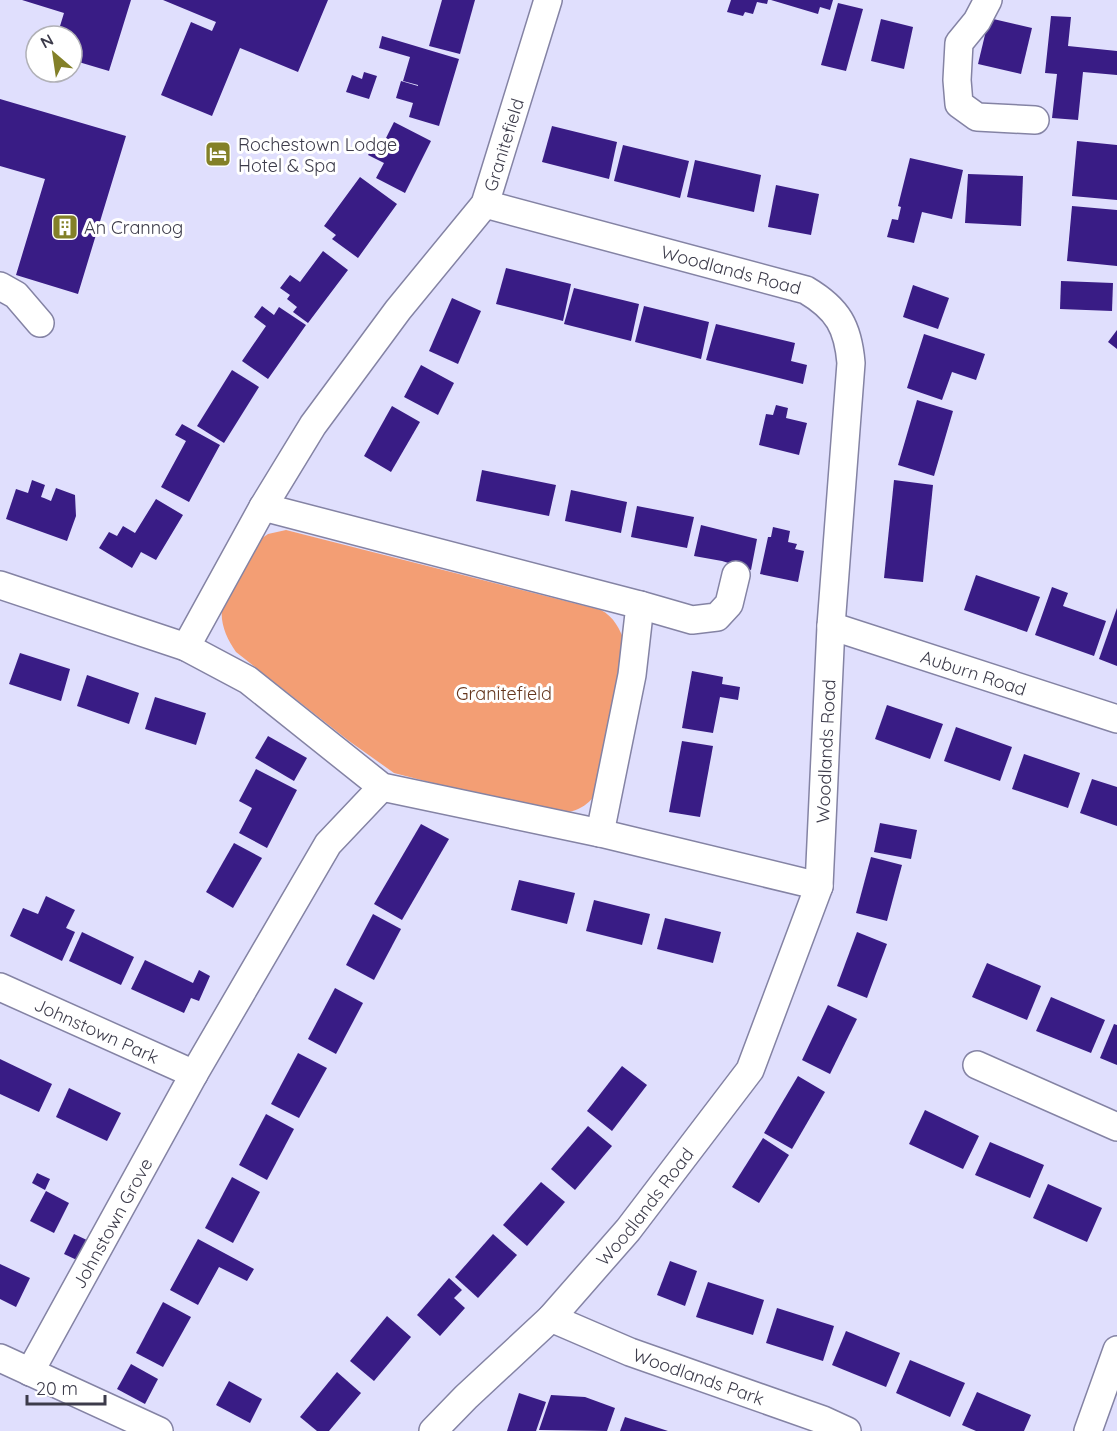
<svg xmlns="http://www.w3.org/2000/svg" width="1117" height="1431" font-family="Quicksand,sans-serif">
<style>
.green{fill:#f39e74}
.building{fill:#391c85}
.lines{fill:none;stroke-linecap:round;stroke-linejoin:round}
.minor-casing{stroke:#8483a4;stroke-width:30}
.minor{stroke:#fff;stroke-width:27}
.labels{text-anchor:middle;dominant-baseline:central;stroke-width:6;stroke-linejoin:round;paint-order:stroke}
.poi-label{font-size:18px;fill:#3c3b4a;stroke:#fff;text-anchor:start}
.street-label{font-size:18px;fill:#3c3b4a;stroke:#fff}
.park-label{font-size:18px;fill:#65361e;stroke:#fff}
</style>
<rect width="100%" height="100%" fill="#e0dffd"/>
<path class="green" d="M286 530 601 610C614 617 620 629 625 643L598 790C587 809 573 813 552 814L394 773 349 741 236 652C227 639 220 624 222 608 224 595 250 554 258 541L268 534Z"/>
<g class="building">
<polygon points="22,0 131,0 109,71 72,60 72,36 57,36 64,13"/>
<polygon points="163,0 328,0 298,72 240,48 212,116 161,95 191,22 212,31 216,22"/>
<polygon points="442,0 475,0 460,54 429,46"/>
<polygon points="731,0 768,0 767,4 757,2 753,14 745,12 743,16 727,12"/>
<polygon points="771,0 833,0 830,10 820,7 818,14"/>
<polygon points="838,3 863,9 846,71 821,65"/>
<polygon points="1051,16 1071,17 1068,46 1117,51 1117,75 1083,72 1078,120 1052,118 1057,74 1045,73"/>
<polygon points="989,18 1032,28 1021,74 978,64"/>
<polygon points="881,19 913,27 904,69 871,61"/>
<polygon points="382,36 459,59 439,126 409,117 413,103 396,98 401,81 418,86 418,85 403,81 410,57 379,48"/>
<polygon points="364,72 377,76 369,99 346,92 352,75 362,79"/>
<polygon points="0,99 126,136 78,294 16,275 45,179 0,166"/>
<polygon points="394,122 431,141 405,193 376,178 384,163 368,155 374,145 381,148"/>
<polygon points="552,126 617,142 609,179 542,162"/>
<polygon points="1077,141 1117,145 1117,200 1072,196"/>
<polygon points="623,145 689,161 680,198 614,181"/>
<polygon points="910,158 963,170 952,219 922,212 914,243 887,237 892,219 898,220 901,207 898,206"/>
<polygon points="695,160 761,175 754,212 687,197"/>
<polygon points="968,174 1023,176 1021,226 965,223"/>
<polygon points="360,177 397,204 358,258 332,239 336,235 324,226"/>
<polygon points="776,185 819,194 811,235 768,227"/>
<polygon points="1072,206 1117,210 1117,266 1067,261"/>
<polygon points="323,251 348,270 308,323 293,312 297,307 287,299 290,295 280,288 290,275 300,282"/>
<polygon points="506,268 571,284 563,321 496,304"/>
<polygon points="1061,281 1113,283 1112,311 1060,309"/>
<polygon points="913,285 949,298 938,329 903,317"/>
<polygon points="574,288 639,304 631,341 564,324"/>
<polygon points="452,298 481,311 458,364 429,351"/>
<polygon points="262,306 274,315 279,307 306,325 268,379 242,361 266,326 254,317"/>
<polygon points="644,306 709,322 701,359 635,342"/>
<polygon points="716,324 795,343 791,361 807,365 803,384 706,360"/>
<polygon points="1117,330 1117,349 1108,342"/>
<polygon points="924,334 985,354 976,380 952,372 942,400 907,388"/>
<polygon points="421,365 454,383 438,415 404,397"/>
<polygon points="232,370 259,387 224,443 197,426"/>
<polygon points="917,400 953,411 934,476 898,465"/>
<polygon points="776,405 788,408 786,418 807,423 799,455 759,445 766,414 773,415"/>
<polygon points="392,406 420,422 391,472 364,456"/>
<polygon points="182,424 220,445 189,502 161,487 186,441 175,435"/>
<polygon points="482,470 556,485 549,516 476,501"/>
<polygon points="32,480 45,485 41,497 44,498 51,501 56,488 75,495 76,516 67,541 6,519 16,489 28,493"/>
<polygon points="894,480 933,485 923,582 884,578"/>
<polygon points="571,490 627,502 621,533 565,521"/>
<polygon points="156,499 183,515 156,560 141,552 132,568 99,548 109,532 117,536 123,526 135,533"/>
<polygon points="637,506 694,517 687,548 631,537"/>
<polygon points="701,525 757,539 751,570 722,561 694,556"/>
<polygon points="773,527 790,531 788,542 797,544 795,549 804,551 798,582 760,574 768,537 771,537"/>
<polygon points="976,575 1040,597 1027,632 964,610"/>
<polygon points="1052,587 1068,593 1063,606 1106,621 1094,656 1035,635"/>
<polygon points="1117,608 1117,666 1099,659"/>
<polygon points="20,653 70,669 61,701 9,684"/>
<polygon points="692,671 723,677 722,684 740,687 738,700 720,697 713,733 682,728"/>
<polygon points="87,675 139,693 129,724 77,706"/>
<polygon points="155,697 206,713 196,745 145,729"/>
<polygon points="887,705 943,724 930,759 875,739"/>
<polygon points="956,727 1012,747 1000,781 944,761"/>
<polygon points="268,736 307,758 294,781 255,758"/>
<polygon points="682,741 713,746 700,817 669,812"/>
<polygon points="1024,754 1080,773 1068,808 1012,789"/>
<polygon points="256,769 297,790 267,848 239,833 252,808 239,801"/>
<polygon points="1092,779 1117,787 1117,826 1080,813"/>
<polygon points="880,823 917,830 911,859 874,852"/>
<polygon points="421,824 449,839 402,920 374,904"/>
<polygon points="234,843 262,858 233,908 206,892"/>
<polygon points="871,857 902,865 887,921 856,913"/>
<polygon points="519,880 575,893 567,924 511,910"/>
<polygon points="46,896 75,910 66,928 75,932 62,961 10,936 23,908 38,914"/>
<polygon points="594,900 650,914 642,945 586,931"/>
<polygon points="373,914 401,929 374,980 346,965"/>
<polygon points="665,918 721,932 713,963 657,949"/>
<polygon points="82,932 134,957 121,985 69,961"/>
<polygon points="857,932 887,944 867,998 837,986"/>
<polygon points="145,960 193,983 199,970 210,976 199,1001 191,998 184,1013 131,989"/>
<polygon points="987,963 1041,986 1027,1020 972,997"/>
<polygon points="335,988 363,1003 336,1054 308,1039"/>
<polygon points="1051,997 1105,1020 1091,1053 1036,1031"/>
<polygon points="828,1005 857,1019 830,1074 802,1060"/>
<polygon points="1114,1024 1117,1025 1117,1065 1100,1058"/>
<polygon points="298,1053 327,1068 299,1118 271,1104"/>
<polygon points="0,1059 52,1084 39,1112 0,1094"/>
<polygon points="622,1066 647,1085 612,1131 587,1111"/>
<polygon points="798,1076 825,1092 792,1149 764,1133"/>
<polygon points="69,1088 121,1113 107,1141 56,1117"/>
<polygon points="925,1110 979,1136 963,1169 909,1144"/>
<polygon points="266,1114 294,1129 267,1180 239,1165"/>
<polygon points="588,1126 612,1146 575,1190 551,1169"/>
<polygon points="763,1138 789,1155 759,1203 732,1187"/>
<polygon points="990,1142 1044,1165 1030,1198 975,1175"/>
<polygon points="37,1173 50,1179 45,1190 32,1183"/>
<polygon points="232,1177 260,1192 233,1243 205,1228"/>
<polygon points="541,1182 565,1202 527,1246 503,1225"/>
<polygon points="1048,1184 1102,1208 1087,1242 1033,1218"/>
<polygon points="46,1191 69,1203 54,1233 30,1221"/>
<polygon points="74,1234 89,1241 79,1261 64,1254"/>
<polygon points="493,1234 517,1255 478,1298 455,1277"/>
<polygon points="198,1239 254,1269 247,1281 219,1267 198,1305 170,1290"/>
<polygon points="670,1261 697,1271 685,1306 657,1295"/>
<polygon points="0,1264 30,1278 16,1307 0,1299"/>
<polygon points="449,1278 462,1290 454,1298 465,1308 440,1336 417,1315"/>
<polygon points="708,1282 764,1300 753,1335 696,1317"/>
<polygon points="163,1302 191,1317 163,1367 136,1353"/>
<polygon points="777,1308 834,1326 823,1361 766,1343"/>
<polygon points="387,1316 411,1337 374,1381 350,1361"/>
<polygon points="846,1331 900,1353 886,1387 832,1365"/>
<polygon points="910,1360 965,1383 950,1417 896,1393"/>
<polygon points="131,1364 158,1379 145,1404 117,1389"/>
<polygon points="337,1372 361,1393 329,1431 317,1431 300,1417"/>
<polygon points="229,1381 262,1399 250,1423 216,1405"/>
<polygon points="977,1392 1031,1415 1024,1431 976,1431 962,1425"/>
<polygon points="519,1393 546,1402 536,1431 507,1431"/>
<polygon points="551,1395 585,1397 615,1408 607,1431 539,1430"/>
<polygon points="625,1417 668,1431 620,1431"/>
</g>
<g class="lines">
<defs>
<g id="minor">
<polyline points="988,0 977,21 959,43 957,80 959,104 977,117 1035,120"/>
<polyline points="0,286 16,295 40,323"/>
<polyline points="263,507 640,605 632,675 600,833"/>
<polyline points="0,585 186,647 248,680 382,787 600,833 819,886"/>
<polyline points="640,605 692,620 717,617 729,604 736,575"/>
<path id="s1" d="M831 626 1117 719"/>
<path id="s2" d="M186 647 263 507 313 425 398 310 485 204 548 0"/>
<path id="s3" d="M0 987 194 1074"/>
<polyline points="977,1065 1117,1127"/>
<path id="s4" d="M551 1318 630 1352 823 1420 847 1431"/>
<polyline points="0,1358 159,1431"/>
<path id="s5" d="M30 1372 194 1074 328 844 382 787"/>
<path id="s6" d="M433 1431 466 1397 551 1318 628 1230 750 1070 819 886 831 626 851 363C848 327 838 309 806 290L485 204"/>
<polyline points="1088,1431 1117,1350"/>
</g>
</defs>
<use href="#minor" class="minor-casing"/>
<use href="#minor" class="minor"/>
</g>
<defs>
<symbol id="hotel-square" viewBox="-11 -11 22 22"><rect x="-9" y="-9" width="18" height="18" rx="4" fill="#838028" stroke="#fff"/><path d="M-6-4.5h1.5V1H6V5H4.5V3h-9V5H-6ZM-4 0a1.8 1.8 0 1 1 3.6 0ZM.5 0V-2.5h3Q6-2.5 6 0Z" fill="#fff"/></symbol>
<symbol id="building-square" viewBox="-11 -11 22 22"><rect x="-9" y="-9" width="18" height="18" rx="4" fill="#838028" stroke="#fff"/><path d="M-4-6H4V6H1V3H-1V6H-4ZM-2.5-4.3h1.7v1.8h-1.7ZM.8-4.3h1.7v1.8H.8ZM-2.5-1h1.7V.8h-1.7ZM.8-1h1.7V.8H.8Z" fill="#fff"/></symbol>
</defs>
<g fill-rule="evenodd">
<use href="#hotel-square" x="203" y="139" width="30" height="30"/>
<use href="#building-square" x="50" y="212" width="30" height="30"/>
</g>
<g class="labels">
<g class="poi-label">
<text x="238" y="144">Rochestown Lodge<tspan x="238" dy="21">Hotel &amp; Spa</tspan></text>
<text x="84" y="227">An Crannog</text>
</g>
<g class="street-label">
<text stroke="none"><textPath href="#s2" startOffset="598">Granitefield</textPath></text>
<text transform="translate(731 270) rotate(15)">Woodlands Road</text>
<text stroke="none"><textPath href="#s1" startOffset="150">Auburn Road</textPath></text>
<text stroke="none"><textPath href="#s6" startOffset="813">Woodlands Road</textPath></text>
<text stroke="none"><textPath href="#s3" startOffset="106">Johnstown Park</textPath></text>
<text stroke="none"><textPath href="#s6" startOffset="309">Woodlands Road</textPath></text>
<text stroke="none"><textPath href="#s5" startOffset="170">Johnstown Grove</textPath></text>
<text stroke="none"><textPath href="#s4" startOffset="159">Woodlands Park</textPath></text>
</g>
<g class="park-label">
<text x="504" y="693">Granitefield</text>
</g>
</g>
<g transform="translate(54 54) rotate(331)"><circle r="28" fill="#ffffff" stroke="#b1b1b7" stroke-width="1.5"/>
<path d="M0-4.5L10 22L0 15L-10 22Z" fill="#838028"/>
<text y="-9" font-size="16" font-weight="bold" text-anchor="middle" fill="#3c3b4a">N</text>
</g>
<path d="M27 1395v9h78v-9" fill="none" stroke="#3c3b4a" stroke-width="3"/>
<text x="36" y="1395" font-size="18" fill="#3c3b4a" stroke="#ffffff" stroke-width="4.5" paint-order="stroke">20 m</text>
</svg>
